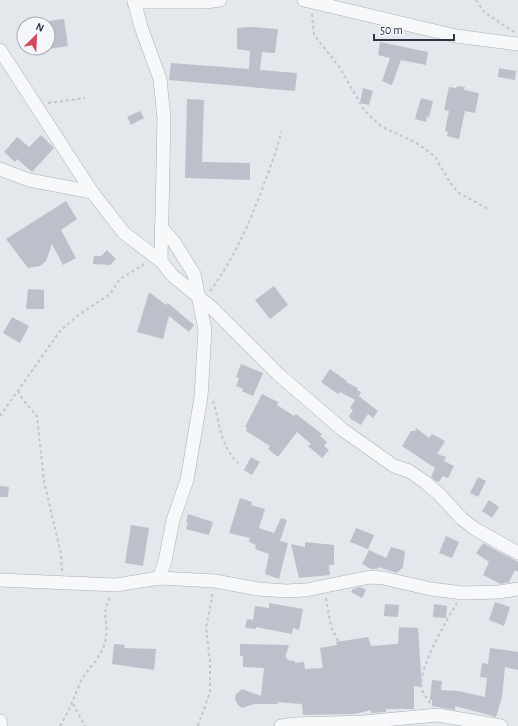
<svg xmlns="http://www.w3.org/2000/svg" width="518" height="726" font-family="'Alegreya Sans',sans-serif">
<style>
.building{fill:#bbc0ca}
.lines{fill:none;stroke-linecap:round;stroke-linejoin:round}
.minor-casing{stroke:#a9aeb7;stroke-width:14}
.path{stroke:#c2c5cb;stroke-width:2;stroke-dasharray:3 3;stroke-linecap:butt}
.minor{stroke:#f7f8fa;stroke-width:13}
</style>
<rect width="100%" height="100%" fill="#e4e7ec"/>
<g class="building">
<polygon points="64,19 68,46 48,49 48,21"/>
<polygon points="250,27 278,29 275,53 262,52 260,70 297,73 295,91 169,80 171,63 249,69 250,51 237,49 237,28"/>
<polygon points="380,42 428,52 426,65 401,60 392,85 382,81 390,58 378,55"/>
<polygon points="499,68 516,71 515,80 498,77"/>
<polygon points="457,86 465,87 464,90 479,93 475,113 465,111 459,139 447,136 448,132 445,131 449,111 444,110 449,87 456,88"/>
<polygon points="363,88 373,91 369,105 360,103"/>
<polygon points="421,98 433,101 429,117 427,116 426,122 415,119"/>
<polygon points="187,99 204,100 202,162 250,163 250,180 185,178"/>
<polygon points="140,111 144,118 131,125 127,117"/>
<polygon points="41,135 54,148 32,172 17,159 15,162 4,152 17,137 29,147"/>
<polygon points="66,201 77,219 61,230 76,258 63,265 52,244 46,261 40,266 28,268 6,239"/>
<polygon points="107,250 116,259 110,265 93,264 94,256 101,256"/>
<polygon points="274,286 288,305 270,319 255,300"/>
<polygon points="28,289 44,290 44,309 26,309"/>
<polygon points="149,292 166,305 168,303 194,325 189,332 169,316 163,339 137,332"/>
<polygon points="12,317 29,326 20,343 3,333"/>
<polygon points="241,364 263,373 253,396 242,391 243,389 236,386 239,378 236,377"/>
<polygon points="330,369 347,381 346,382 358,388 357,390 361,392 359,396 378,411 373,418 368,414 361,425 351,419 349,416 353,410 350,408 355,400 340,392 338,394 321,382"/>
<polygon points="262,394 278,402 277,405 294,416 296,414 322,434 320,436 327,442 324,446 329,450 322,458 308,446 311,444 297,432 278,457 268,449 270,446 246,431 247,428 245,427"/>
<polygon points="416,428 429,438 432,434 445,441 437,454 446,457 444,461 454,466 448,478 443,476 439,482 436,481 431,477 435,468 402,446 411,431 415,431"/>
<polygon points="251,457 260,462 252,475 244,470"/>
<polygon points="478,477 486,481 478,497 470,493"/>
<polygon points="0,486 9,487 8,497 0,497"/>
<polygon points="240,498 252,502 251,505 265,509 259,528 274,533 281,518 287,520 280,541 288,543 279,579 265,574 269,554 255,549 256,545 249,542 250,538 229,533"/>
<polygon points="489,500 499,507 492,518 482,511"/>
<polygon points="188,514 213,522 209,535 186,529 188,523 186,523"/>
<polygon points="131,525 149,528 143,566 125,563"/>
<polygon points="356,528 374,535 368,549 350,542"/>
<polygon points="446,536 459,542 452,558 439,553"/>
<polygon points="305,542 334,545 334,565 329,565 330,575 299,578 291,544 305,547"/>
<polygon points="483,543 518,562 518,572 515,570 509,582 501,584 483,575 489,562 476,553"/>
<polygon points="391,547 405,551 403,567 397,573 378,567 377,569 371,569 362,564 369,550 386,558"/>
<polygon points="360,587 366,590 362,598 351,592 353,589"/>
<polygon points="495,602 510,607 504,626 489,620"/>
<polygon points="269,603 303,609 299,630 293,628 292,634 256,627 256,629 245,628 247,619 253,620 255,606 269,608"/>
<polygon points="385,604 399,605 398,617 384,616"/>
<polygon points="434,604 447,606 446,618 433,617"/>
<polygon points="399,627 418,628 422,687 414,686 414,709 386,709 386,712 371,713 371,710 355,714 303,715 302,704 275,702 279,704 254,704 242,708 238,705 235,699 236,694 242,689 261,696 264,668 243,667 243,656 240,656 240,644 289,645 285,657 287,657 287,660 295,661 295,663 304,662 305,669 323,668 320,648 337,645 336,642 368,637 371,646 398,644"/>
<polygon points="114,644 125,645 124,648 156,649 154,670 112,664"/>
<polygon points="490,648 518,652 518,670 505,667 502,697 496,717 455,706 455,710 432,706 432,700 430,700 432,680 442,681 441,690 458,691 485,697 487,678 480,677 482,663 488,664"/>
</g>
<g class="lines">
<defs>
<g id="minor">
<polyline points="134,0 141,27 160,79 164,118 161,261"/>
<polyline points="304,0 456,36 518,44"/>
<polyline points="134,2 206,2 220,0"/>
<polyline points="0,50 92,192 124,233 161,261 172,275 212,308 278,374 343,430 394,466 409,471 425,482 439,494 461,518 475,529 518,553"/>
<polyline points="0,169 29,180 92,192"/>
<polyline points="159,578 165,561 173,520 187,480 201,397 205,330 194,274 174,242 161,227"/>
<polyline points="0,580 116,585 159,578 215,581 258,589 286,591 306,590 370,577 383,578 431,589 463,593 499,592 518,589"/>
<polyline points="0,721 1,726"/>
<polyline points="281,726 296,724 363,722 438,715 501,726"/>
</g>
</defs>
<use href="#minor" class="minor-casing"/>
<g class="path">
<polyline points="476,0 484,12 514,32"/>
<polyline points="312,14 314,35 340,68 364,110 382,127 415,142 428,151 435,157 451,184 459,193 490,210"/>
<polyline points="48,103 85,98"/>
<path d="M210 291C236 256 252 217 267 176 272 162 278 147 281 132"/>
<polyline points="18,391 23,400 37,416 44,481 61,554 62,572"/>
<path d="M213 401C220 423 220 446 238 463"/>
<polyline points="0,416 60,331 77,316 110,294 120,279 146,263"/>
<polyline points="326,598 331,627 338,641"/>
<path d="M430 703C428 699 424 695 422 690 416 672 447 619 457 603"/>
<polyline points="73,704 85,726"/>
<path d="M60 726C69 712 74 697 81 681 88 668 102 657 105 642 110 624 100 616 110 597"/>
<polyline points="198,726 210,692 210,661 206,628 213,592"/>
</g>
<use href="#minor" class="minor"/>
</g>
<g transform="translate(36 36) rotate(24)"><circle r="19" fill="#f4f6f9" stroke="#a4a8b1"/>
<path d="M0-3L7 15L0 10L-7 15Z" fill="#d1495b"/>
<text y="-6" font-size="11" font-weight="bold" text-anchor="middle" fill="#2b3445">N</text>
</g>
<path d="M374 34v6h80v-6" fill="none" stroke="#2b3445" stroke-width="2"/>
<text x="380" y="34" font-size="12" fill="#2b3445" stroke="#f4f6f9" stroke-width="3" paint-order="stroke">50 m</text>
</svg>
